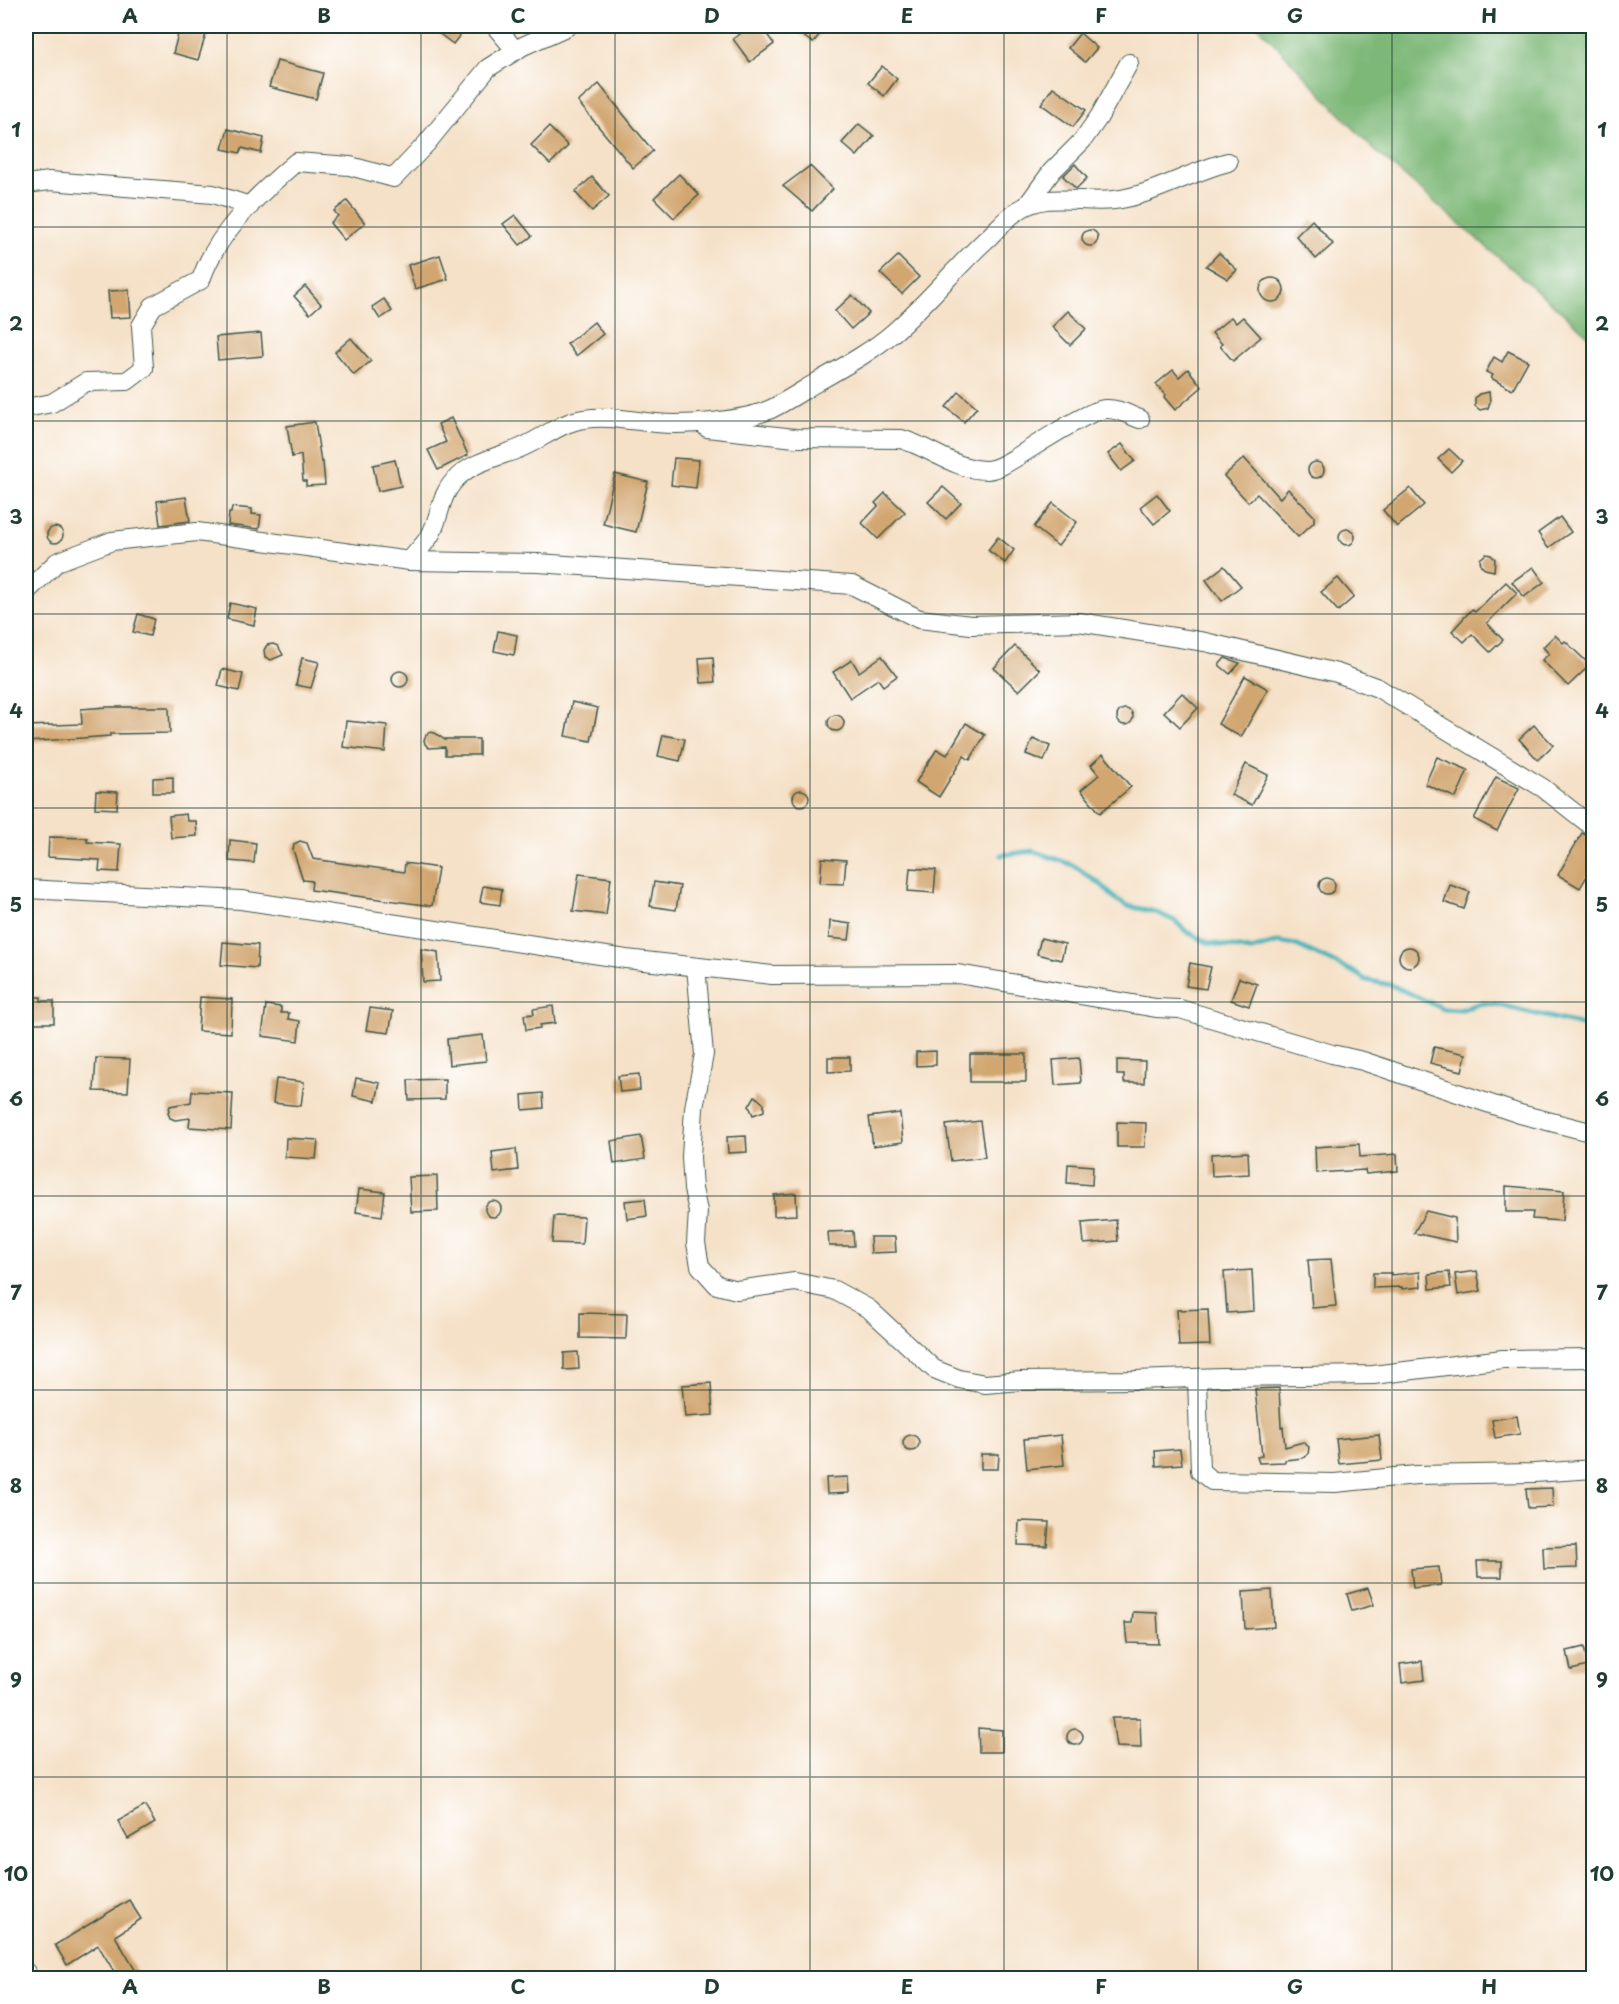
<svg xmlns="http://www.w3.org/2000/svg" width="1619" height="2004" font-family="'Playpen Sans',sans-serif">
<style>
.forest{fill:#7db877;stroke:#4e7a56;stroke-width:1.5}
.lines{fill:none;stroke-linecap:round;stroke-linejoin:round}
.stream{stroke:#3eafb6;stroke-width:5}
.building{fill:#d1a670}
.minor-casing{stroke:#3f564a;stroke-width:20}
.minor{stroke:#fff;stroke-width:18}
.grid{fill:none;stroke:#1f3d34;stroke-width:1.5;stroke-opacity:0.55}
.neatline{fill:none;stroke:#1f3d34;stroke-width:2}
.grid-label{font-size:20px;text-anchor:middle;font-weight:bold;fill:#1f3d34}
</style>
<rect width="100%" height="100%" fill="#fff"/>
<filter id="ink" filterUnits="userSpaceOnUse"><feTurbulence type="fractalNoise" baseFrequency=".0167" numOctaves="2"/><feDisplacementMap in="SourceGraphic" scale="12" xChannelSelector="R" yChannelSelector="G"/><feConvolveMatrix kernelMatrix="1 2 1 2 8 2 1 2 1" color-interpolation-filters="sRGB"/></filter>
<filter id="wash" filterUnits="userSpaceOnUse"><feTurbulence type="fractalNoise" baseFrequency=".008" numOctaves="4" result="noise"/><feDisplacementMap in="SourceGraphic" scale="24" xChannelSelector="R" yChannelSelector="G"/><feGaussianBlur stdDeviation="1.35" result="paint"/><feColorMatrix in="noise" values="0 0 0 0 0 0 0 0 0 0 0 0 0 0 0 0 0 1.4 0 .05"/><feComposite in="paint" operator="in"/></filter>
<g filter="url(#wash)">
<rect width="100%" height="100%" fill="#f5e1c8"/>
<polygon class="forest" points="1258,26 1593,26 1593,339 1373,149"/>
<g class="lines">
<polyline class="stream" points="1002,855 1033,851 1073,865 1103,886 1114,898 1128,906 1156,912 1175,921 1187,932 1209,943 1251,950 1279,942 1296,945 1352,971 1366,980 1391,985 1444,1009 1459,1010 1482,1003 1495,1004 1594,1028"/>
</g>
<g id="blocks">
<g class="building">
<polygon points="429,26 467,26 453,44"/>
<polygon points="751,26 761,26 774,44 750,62 733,39"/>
<polygon points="789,26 826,26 813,43"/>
<polygon points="180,27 206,34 198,60 173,53"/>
<polygon points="1080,33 1097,48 1085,62 1068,48"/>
<polygon points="277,61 323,73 316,99 269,87"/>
<polygon points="882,66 897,79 884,96 868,83"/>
<polygon points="599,84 653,151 633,168 578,102"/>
<polygon points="1053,87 1086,110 1073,127 1041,104"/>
<polygon points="859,124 874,136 857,156 842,143"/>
<polygon points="549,127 568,146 550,164 531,145"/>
<polygon points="228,129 264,138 261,153 242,148 240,153 222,149"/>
<polygon points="1075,164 1087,178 1076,189 1063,176"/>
<polygon points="810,166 833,189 812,211 783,186"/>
<polygon points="679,174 699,195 674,218 654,198"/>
<polygon points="592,177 609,196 592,211 575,192"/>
<polygon points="347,201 365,223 344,240 330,223 338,216 334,211"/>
<polygon points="515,215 532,236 520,245 503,224"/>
<polygon points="1312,220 1333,244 1316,259 1296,236"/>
<circle cx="1090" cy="238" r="8"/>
<polygon points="1219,253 1237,270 1228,279 1206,266"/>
<polygon points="440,255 448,279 415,289 408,265"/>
<polygon points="898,256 919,277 902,294 880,273"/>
<circle cx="1272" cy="290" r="12"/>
<polygon points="305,286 321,304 310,314 294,296"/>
<polygon points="129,290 131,317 110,318 108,291"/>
<polygon points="852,295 869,313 851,329 835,311"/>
<polygon points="384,299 392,311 380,319 372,307"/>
<polygon points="1068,311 1086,329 1070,345 1052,327"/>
<polygon points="1231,317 1236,323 1243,317 1261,337 1233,361 1220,346 1222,344 1212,333"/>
<polygon points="594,322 603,334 576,356 567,344"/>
<polygon points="261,333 263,356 218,360 216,337"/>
<polygon points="351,338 371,361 354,375 335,352"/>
<polygon points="1508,351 1528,361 1512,390 1491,378 1493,375 1486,372 1494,357 1502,362"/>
<polygon points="1188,369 1202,387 1175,410 1164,397 1166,395 1156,384 1173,370 1179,377"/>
<polygon points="959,392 977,407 964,422 946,407"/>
<polygon points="1489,392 1490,402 1488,408 1480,410 1475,406 1475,398 1479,394"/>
<polygon points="451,418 468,455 438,470 428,450 446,442 438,424"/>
<polygon points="315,422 321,462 323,462 325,485 306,486 306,481 303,481 301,455 292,457 287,426"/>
<polygon points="1122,444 1135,461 1121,471 1108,454"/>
<polygon points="1449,449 1462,461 1451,472 1438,459"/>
<polygon points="674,458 699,460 696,488 671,485"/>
<polygon points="1244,458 1280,498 1288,489 1314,516 1314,522 1298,537 1257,494 1248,502 1224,476"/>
<polygon points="395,460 401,486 378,491 373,465"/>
<circle cx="1316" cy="470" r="8"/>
<polygon points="615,474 648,482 636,532 603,524"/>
<polygon points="943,487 961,503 946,519 928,502"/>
<polygon points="1410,488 1424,505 1397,527 1383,510"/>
<polygon points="885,493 905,512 878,539 862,523 878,506 875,503"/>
<polygon points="1157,494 1170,511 1154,524 1140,507"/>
<polygon points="186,497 190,521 160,525 157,501"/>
<polygon points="1053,503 1077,522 1058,546 1034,527"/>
<polygon points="232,507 252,509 252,514 261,515 259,529 228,525 229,513 231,513"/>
<polygon points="1560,517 1571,532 1548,548 1538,533"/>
<circle cx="55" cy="535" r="8"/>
<circle cx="1347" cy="537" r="8"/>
<polygon points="998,537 1014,550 1005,563 988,550"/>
<polygon points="1486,554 1491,555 1495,559 1494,571 1485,569 1481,566 1480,559"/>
<polygon points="1224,566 1241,586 1222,601 1206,580"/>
<polygon points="1533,567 1544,582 1524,597 1512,582"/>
<polygon points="1338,578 1354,597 1338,611 1321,592"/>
<polygon points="1506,582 1517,593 1487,623 1503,640 1490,652 1472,634 1464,642 1452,631 1472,609 1475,612"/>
<polygon points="230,603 257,609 254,625 227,619"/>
<polygon points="138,614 154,619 150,636 133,632"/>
<polygon points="498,631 517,635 514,655 494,651"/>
<polygon points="1555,635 1563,643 1565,641 1590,665 1568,686 1542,660 1549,654 1543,647"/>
<polygon points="273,644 278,646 283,655 271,660 265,657 264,650 267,645"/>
<polygon points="1015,646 1040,670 1019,691 994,668"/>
<polygon points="882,656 897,676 883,686 878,679 850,698 833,672 852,660 859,672"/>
<polygon points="713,657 715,682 701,683 699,658"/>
<polygon points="302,658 319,662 311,688 296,685"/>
<polygon points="1225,658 1240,663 1230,674 1219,665"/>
<polygon points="222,669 243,674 239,691 218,686"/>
<circle cx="400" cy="679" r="8"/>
<polygon points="1245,676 1268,689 1241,737 1218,724"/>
<polygon points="1182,693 1198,708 1180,727 1164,712"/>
<polygon points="572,702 598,708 591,741 565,736"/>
<polygon points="107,707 169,707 170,733 110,734 110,736 27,742 26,726 82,724 81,709"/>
<circle cx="1125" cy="717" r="8"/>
<circle cx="836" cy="723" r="8"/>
<polygon points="346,721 387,725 385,752 343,747"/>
<polygon points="966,723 985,735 970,760 964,756 939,797 916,782 937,749 947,755"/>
<polygon points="1534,725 1553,745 1538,760 1519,739"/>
<polygon points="430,732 435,733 445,740 445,739 479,739 479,755 445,755 445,747 429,748 425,744 424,740 426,735"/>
<polygon points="663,735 685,739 680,761 658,756"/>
<polygon points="1033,739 1050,746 1044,761 1026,754"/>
<polygon points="1103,754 1131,787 1100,813 1081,790 1099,775 1091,765"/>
<polygon points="1437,757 1468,770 1456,798 1425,784"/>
<polygon points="1246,764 1268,775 1252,805 1231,795"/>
<polygon points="173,777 173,793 153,793 153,778"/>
<polygon points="1496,777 1519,788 1497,831 1474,819"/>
<circle cx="801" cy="798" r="8"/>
<polygon points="96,791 118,792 117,809 95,808"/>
<polygon points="186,814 187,821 196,821 197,836 171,838 169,816"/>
<polygon points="1582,833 1593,839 1593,866 1580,888 1558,875"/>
<polygon points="49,837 88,838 87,842 121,844 119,872 99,871 100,860 48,857"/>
<polygon points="230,840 256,843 254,863 229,861"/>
<polygon points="300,841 307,843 313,859 404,872 405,863 438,868 432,906 311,890 312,881 303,880 293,850 294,844"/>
<polygon points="822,858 846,860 844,884 820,883"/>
<polygon points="910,868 936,870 934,893 908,891"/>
<polygon points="579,874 611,878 606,915 573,911"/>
<circle cx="1327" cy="886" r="8"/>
<polygon points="654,882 680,886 676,910 650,906"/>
<polygon points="1450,885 1470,892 1464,909 1444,902"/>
<polygon points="483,886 502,889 500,905 480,902"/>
<polygon points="830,921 851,924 849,940 829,938"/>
<polygon points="1041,938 1065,944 1061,960 1037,954"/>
<polygon points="223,942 258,945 257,968 221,965"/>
<circle cx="1409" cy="957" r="10"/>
<polygon points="421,949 438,952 440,981 423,982"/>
<polygon points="1190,963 1211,967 1206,989 1186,986"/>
<polygon points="1239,978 1257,984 1249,1006 1231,1000"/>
<polygon points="27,997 41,997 41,1001 54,1001 54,1023 26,1023"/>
<polygon points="200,997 232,999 231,1033 198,1031"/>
<polygon points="266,1005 281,1007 281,1013 289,1013 288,1019 300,1021 298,1041 262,1036"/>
<polygon points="553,1006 555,1023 540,1025 540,1028 526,1030 524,1015 534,1014 533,1009"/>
<polygon points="370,1008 393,1011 389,1033 366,1030"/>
<polygon points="483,1035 486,1061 449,1065 447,1039"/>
<polygon points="1434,1047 1466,1054 1462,1071 1430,1063"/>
<polygon points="936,1051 936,1065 916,1066 916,1052"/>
<rect x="970" y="1054" width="56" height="28"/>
<polygon points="828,1057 850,1057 850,1071 828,1072"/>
<polygon points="96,1058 130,1059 128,1092 94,1091"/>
<polygon points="1079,1058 1081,1083 1055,1085 1053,1060"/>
<polygon points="1117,1060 1145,1061 1144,1083 1124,1083 1124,1075 1117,1075"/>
<polygon points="639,1074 640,1090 620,1092 618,1076"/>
<polygon points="356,1078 380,1083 376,1101 353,1096"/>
<polygon points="276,1079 304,1082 301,1106 273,1103"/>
<polygon points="445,1079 445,1099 409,1100 408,1080"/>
<polygon points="192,1091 233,1093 231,1130 189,1127 190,1118 175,1120 170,1118 168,1113 170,1106 191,1102"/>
<polygon points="543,1093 544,1108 523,1110 522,1095"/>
<polygon points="755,1096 764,1104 764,1111 753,1115 749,1106"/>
<polygon points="900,1113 903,1142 873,1146 869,1117"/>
<polygon points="980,1121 985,1157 951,1161 946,1125"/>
<polygon points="1117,1122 1146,1123 1145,1147 1117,1147"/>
<polygon points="641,1136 645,1159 614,1164 611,1141"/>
<polygon points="746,1136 747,1152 728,1153 727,1137"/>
<polygon points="286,1138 318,1140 316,1159 285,1157"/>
<polygon points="1359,1144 1360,1157 1397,1154 1398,1171 1366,1174 1365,1170 1316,1173 1315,1147"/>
<polygon points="516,1149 518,1170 494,1173 492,1152"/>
<polygon points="1248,1152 1249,1174 1212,1176 1211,1154"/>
<polygon points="1068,1164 1093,1166 1092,1185 1067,1183"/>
<polygon points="437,1176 438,1211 411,1212 409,1177"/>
<polygon points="1506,1186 1564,1191 1562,1221 1532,1219 1533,1212 1506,1212"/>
<polygon points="359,1189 385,1192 382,1216 356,1212"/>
<polygon points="796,1193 797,1215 774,1216 774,1195"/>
<polygon points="645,1199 647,1216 627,1219 625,1201"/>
<circle cx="493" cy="1209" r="8"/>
<polygon points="1426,1211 1455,1218 1456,1242 1414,1233"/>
<polygon points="554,1216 584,1217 582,1244 552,1243"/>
<polygon points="1116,1220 1118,1241 1084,1244 1082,1223"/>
<polygon points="853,1231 854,1246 829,1246 828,1232"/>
<polygon points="870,1237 895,1237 896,1252 871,1253"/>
<polygon points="1331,1259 1336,1306 1312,1308 1308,1260"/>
<polygon points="1252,1270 1254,1311 1227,1313 1224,1272"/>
<polygon points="1477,1271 1481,1291 1458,1295 1455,1274"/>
<polygon points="1420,1272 1421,1287 1402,1289 1402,1287 1373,1288 1373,1273 1391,1273 1391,1275"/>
<polygon points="1449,1272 1451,1287 1430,1289 1429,1274"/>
<polygon points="1208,1309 1210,1345 1179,1346 1177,1310"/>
<polygon points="580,1313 627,1314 626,1339 580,1338"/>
<polygon points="578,1352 579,1369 564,1370 564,1353"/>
<polygon points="711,1383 713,1415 685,1417 682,1385"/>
<polygon points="1279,1388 1281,1427 1283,1427 1285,1447 1303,1442 1309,1447 1308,1454 1303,1458 1285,1460 1285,1462 1259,1463 1257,1457 1262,1456 1255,1389"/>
<polygon points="1517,1416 1520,1434 1495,1438 1492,1420"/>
<polygon points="1061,1435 1064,1465 1027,1469 1024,1439"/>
<polygon points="1379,1435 1382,1460 1339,1464 1336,1439"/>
<circle cx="911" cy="1443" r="8"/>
<polygon points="1180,1449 1182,1464 1156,1466 1155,1451"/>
<polygon points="981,1454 999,1454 998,1469 981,1469"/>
<polygon points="848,1477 849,1493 827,1494 826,1478"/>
<polygon points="1552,1488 1553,1507 1528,1508 1526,1489"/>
<polygon points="1019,1521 1049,1522 1047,1546 1018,1545"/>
<polygon points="1576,1546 1577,1568 1544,1569 1543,1547"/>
<polygon points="1477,1561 1502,1561 1502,1577 1478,1577"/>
<polygon points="1439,1567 1441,1585 1413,1588 1411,1569"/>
<polygon points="1368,1588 1374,1605 1352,1611 1347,1594"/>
<polygon points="1272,1590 1274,1627 1245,1629 1243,1592"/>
<polygon points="1133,1612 1157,1613 1159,1644 1127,1643 1125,1623 1132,1623"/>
<polygon points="1584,1647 1588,1666 1571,1670 1567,1651"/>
<polygon points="1422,1661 1424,1680 1402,1683 1400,1664"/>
<polygon points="1112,1718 1140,1718 1141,1748 1116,1747"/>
<polygon points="978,1728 1002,1730 1002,1752 979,1752"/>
<circle cx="1075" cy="1737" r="8"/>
<polygon points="145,1806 155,1823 128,1839 118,1821"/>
<polygon points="129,1900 141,1919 115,1936 140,1978 118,1978 98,1945 67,1965 55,1945"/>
</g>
</g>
</g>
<g filter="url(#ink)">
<use href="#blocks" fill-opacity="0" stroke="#3f564a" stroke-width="1.5"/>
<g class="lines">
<defs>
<g id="minor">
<polyline points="495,26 516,51"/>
<polyline points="26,184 50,181 213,194 250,206"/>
<polyline points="1028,204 1052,171 1082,141 1099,117 1129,63"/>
<path d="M26 408 52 403 86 382 127 381 144 368 141 326 153 306 201 280C216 233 260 193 296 162L350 166 394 178 426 144 488 68 523 46 568 26"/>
<path d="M707 428 795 438 901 439C930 447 955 470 987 470 999 469 1010 461 1020 455 1038 444 1087 411 1105 409 1117 408 1129 415 1140 419"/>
<path d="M410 561C416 552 426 543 431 534 440 517 440 496 454 481 469 463 497 457 518 449 541 440 560 422 584 419 608 415 632 421 656 423 686 426 744 421 771 409 787 401 802 391 817 382 843 367 871 352 894 332 928 302 957 266 990 236 999 227 1008 216 1019 210 1047 191 1082 204 1114 200 1154 195 1189 172 1228 162"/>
<polyline points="26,592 57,562 112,541 197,532 410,561 538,563 852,585 919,619 971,625 1079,622 1205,642 1337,673 1378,688 1543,788 1594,828"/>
<polyline points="26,889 241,900 626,959 772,975 958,974 1156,1008 1180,1009 1332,1054 1363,1061 1520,1114 1594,1133"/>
<polyline points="696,967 704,1054 694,1108 691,1157 693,1189 698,1211 696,1243 700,1266 717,1285 737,1290 795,1282 834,1290 869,1309 934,1369 959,1379 985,1384 1021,1381 1135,1380 1222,1377 1373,1375 1503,1359 1594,1358"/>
<polyline points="1197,1378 1200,1471 1212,1481 1335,1483 1416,1475 1534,1473 1594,1469"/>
<polyline points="26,1972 29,1978"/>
</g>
</defs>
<use href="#minor" class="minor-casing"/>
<use href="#minor" class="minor"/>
</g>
</g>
<path class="grid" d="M227 26V1978M421 26V1978M615 26V1978M810 26V1978M1004 26V1978M1198 26V1978M1392 26V1978M26 227H1594M26 421H1594M26 614H1594M26 808H1594M26 1002H1594M26 1196H1594M26 1390H1594M26 1583H1594M26 1777H1594"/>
<rect width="1619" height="2004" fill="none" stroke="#fff" stroke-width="66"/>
<rect x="33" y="33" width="1553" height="1938" class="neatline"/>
<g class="grid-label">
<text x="130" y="23">A</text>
<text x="324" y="23">B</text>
<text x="518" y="23">C</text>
<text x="712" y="23">D</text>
<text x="907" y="23">E</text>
<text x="1101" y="23">F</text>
<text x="1295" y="23">G</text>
<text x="1489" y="23">H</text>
<text x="16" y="137">1</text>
<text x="1602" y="137">1</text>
<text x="16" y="331">2</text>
<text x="1602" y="331">2</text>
<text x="16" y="524">3</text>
<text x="1602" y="524">3</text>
<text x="16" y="718">4</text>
<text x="1602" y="718">4</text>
<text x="16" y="912">5</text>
<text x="1602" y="912">5</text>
<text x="16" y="1106">6</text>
<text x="1602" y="1106">6</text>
<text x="16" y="1300">7</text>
<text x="1602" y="1300">7</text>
<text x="16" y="1493">8</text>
<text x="1602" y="1493">8</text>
<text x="16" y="1687">9</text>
<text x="1602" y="1687">9</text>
<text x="16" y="1881">10</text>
<text x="1602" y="1881">10</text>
<text x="130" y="1994">A</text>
<text x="324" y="1994">B</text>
<text x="518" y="1994">C</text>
<text x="712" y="1994">D</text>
<text x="907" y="1994">E</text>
<text x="1101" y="1994">F</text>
<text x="1295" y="1994">G</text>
<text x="1489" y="1994">H</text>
</g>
</svg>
